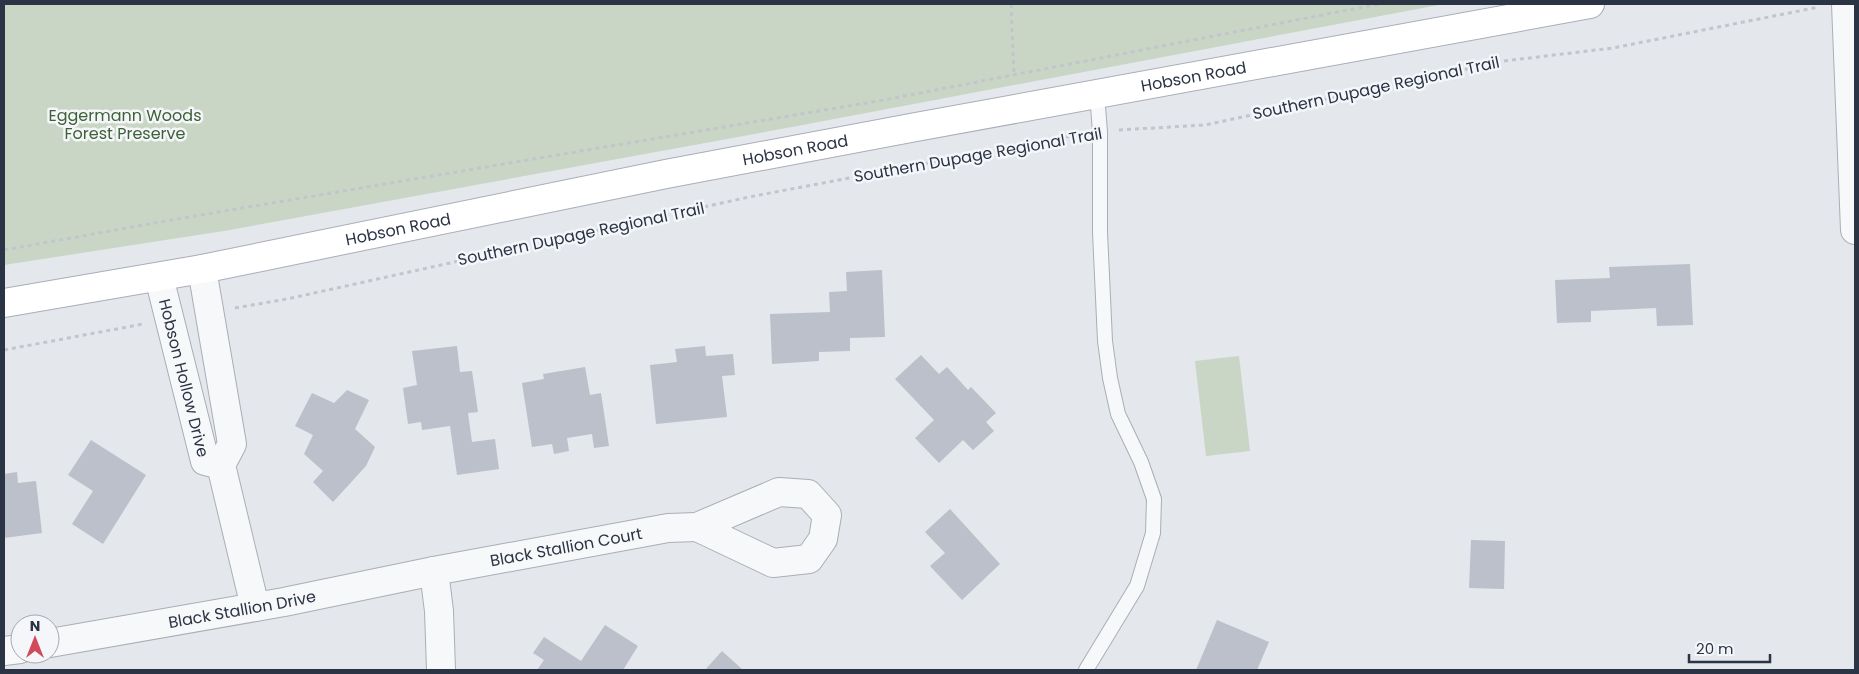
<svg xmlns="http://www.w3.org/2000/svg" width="1859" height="674" font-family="Poppins,sans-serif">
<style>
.green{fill:#c9d6c5}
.building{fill:#bbc0ca}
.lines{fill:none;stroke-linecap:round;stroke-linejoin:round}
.service-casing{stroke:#a9aeb7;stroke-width:16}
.minor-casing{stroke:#a9aeb7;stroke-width:30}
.secondary-casing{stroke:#a9aeb7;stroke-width:30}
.path{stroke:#c2c5cb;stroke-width:3;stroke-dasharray:4 4;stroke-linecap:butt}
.service{stroke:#f7f8fa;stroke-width:14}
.minor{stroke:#f7f8fa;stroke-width:28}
.secondary{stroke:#fff;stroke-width:28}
.labels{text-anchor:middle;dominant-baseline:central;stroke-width:5;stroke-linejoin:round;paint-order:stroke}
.street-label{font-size:16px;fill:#2b3445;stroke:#f4f6f9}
.park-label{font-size:16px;fill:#3f6138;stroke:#f4f6f9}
</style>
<rect width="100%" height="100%" fill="#e4e7ec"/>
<g class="green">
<polygon points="4,4 1444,4 792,127 230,230 4,265"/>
<polygon points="1239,356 1250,451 1206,456 1195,361"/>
</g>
<g class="building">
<polygon points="1690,264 1693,325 1657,326 1656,308 1591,311 1591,322 1557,323 1555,280 1610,278 1609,267"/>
<polygon points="882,270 885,337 850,338 850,351 819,352 819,361 772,364 770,314 830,312 829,292 847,291 846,272"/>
<polygon points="457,346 460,372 472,371 478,412 468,413 472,442 495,439 499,469 457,475 450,426 422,430 421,422 408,424 403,388 417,385 412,351"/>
<polygon points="705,346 706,356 733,354 735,375 722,376 727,417 656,424 650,365 677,362 675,349"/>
<polygon points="921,355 939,374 947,367 968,390 971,387 996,413 986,422 994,431 973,450 963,440 939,463 915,438 934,420 895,379"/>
<polygon points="585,367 590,395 601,393 609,446 594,448 592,434 567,438 569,451 554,454 552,444 532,447 522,383 544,379 543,374"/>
<polygon points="347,390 369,400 355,429 375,447 366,466 333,502 313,482 323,471 304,454 313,435 295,426 312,393 334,403"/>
<polygon points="91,440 146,475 103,544 72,524 93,491 68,475"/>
<polygon points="17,472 18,483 36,481 42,533 4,538 4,474"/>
<polygon points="950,509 1000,564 962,600 930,566 945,553 925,532"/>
<polygon points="1471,540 1505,541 1504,589 1469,588"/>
<polygon points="1217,620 1269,642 1257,670 1196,670"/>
<polygon points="605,625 638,646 623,670 537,670 544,660 533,653 544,637 581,661"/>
<polygon points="722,651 743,670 705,670"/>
</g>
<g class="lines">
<defs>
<polyline id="service" points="1086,670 1137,586 1153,533 1154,499 1141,462 1118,414 1110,378 1105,341 1100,232 1100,132 1097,94"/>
<g id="minor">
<polyline points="1846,4 1855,230"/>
<polyline points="202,269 232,444 221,465 255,607"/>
<path id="s1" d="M159 277 205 461 221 465"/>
<polygon points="779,492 808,494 827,515 823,539 809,559 773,563 697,527"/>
<polyline points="434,571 439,611 441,670"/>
<path id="s2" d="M50 643 284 602 434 571 668 528 697 527"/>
<polyline points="4,651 20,649"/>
</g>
<g id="secondary">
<path id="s3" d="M4 303 202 269 666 174 916 127 1590 4"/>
</g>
</defs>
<use href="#service" class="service-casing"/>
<use href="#minor" class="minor-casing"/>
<use href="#secondary" class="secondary-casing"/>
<g class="path">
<polyline points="1011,4 1014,75"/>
<polyline points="1119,130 1205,125 1504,61 1613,48 1819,7"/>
<polyline points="4,250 177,219 884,100 1379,4"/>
<polyline points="235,308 287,299 749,197 1081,134"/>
<polyline points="4,350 143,324"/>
</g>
<use href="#service" class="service"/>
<use href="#minor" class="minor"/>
<use href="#secondary" class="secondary"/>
</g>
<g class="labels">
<g class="street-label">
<text stroke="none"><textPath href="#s3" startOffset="1211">Hobson Road</textPath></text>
<text transform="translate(1376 88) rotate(-12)">Southern Dupage Regional Trail</text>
<text stroke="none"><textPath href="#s3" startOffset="806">Hobson Road</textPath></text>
<text transform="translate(978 155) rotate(-10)">Southern Dupage Regional Trail</text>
<text stroke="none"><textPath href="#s3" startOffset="401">Hobson Road</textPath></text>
<text transform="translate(581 234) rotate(-12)">Southern Dupage Regional Trail</text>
<text stroke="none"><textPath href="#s1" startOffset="104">Hobson Hollow Drive</textPath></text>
<text stroke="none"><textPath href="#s2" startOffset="525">Black Stallion Court</textPath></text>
<text stroke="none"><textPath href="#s2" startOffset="195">Black Stallion Drive</textPath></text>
</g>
<g class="park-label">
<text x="125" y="115">Eggermann Woods<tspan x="125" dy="18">Forest Preserve</tspan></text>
</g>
</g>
<rect width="1859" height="674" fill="none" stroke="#2b3445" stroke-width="10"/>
<g transform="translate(35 639)"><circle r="24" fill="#f4f6f9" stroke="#a4a8b1"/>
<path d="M0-4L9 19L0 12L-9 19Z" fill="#d1495b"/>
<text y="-8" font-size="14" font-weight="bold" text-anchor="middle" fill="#2b3445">N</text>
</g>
<path d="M1689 654v8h81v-8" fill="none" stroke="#2b3445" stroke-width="2.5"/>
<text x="1696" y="654" font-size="15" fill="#2b3445" stroke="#f4f6f9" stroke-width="4" paint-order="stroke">20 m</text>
</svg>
